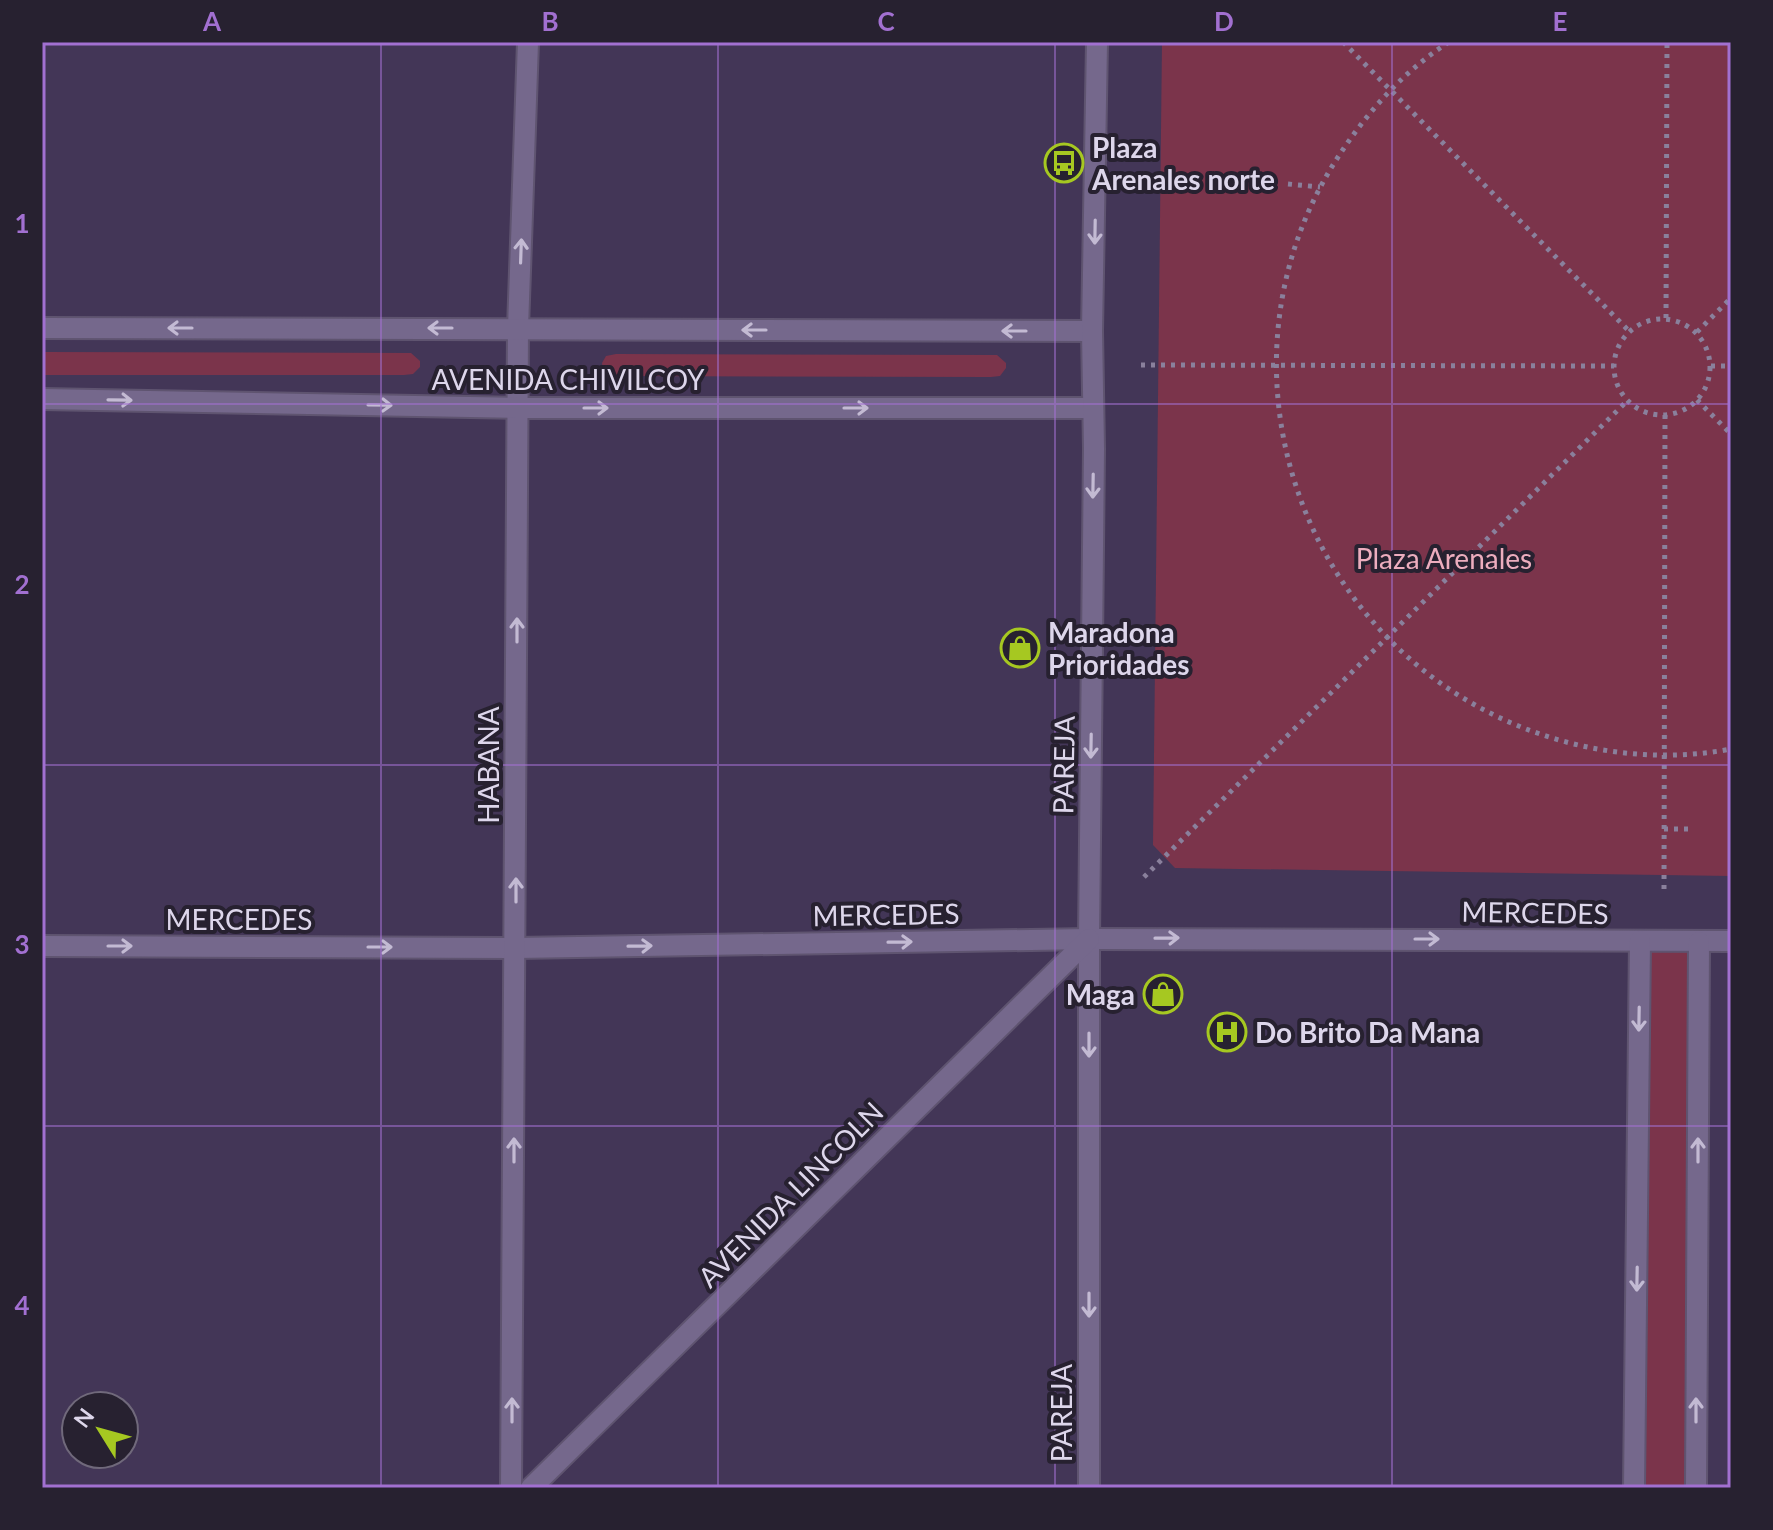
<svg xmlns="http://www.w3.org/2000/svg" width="1773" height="1530" font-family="Lato,sans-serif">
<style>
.green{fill:#7b344b}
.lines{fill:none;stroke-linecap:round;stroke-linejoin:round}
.minor-casing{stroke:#5f5470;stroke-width:24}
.tertiary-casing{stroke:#5f5470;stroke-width:24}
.path{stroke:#8a809c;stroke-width:5;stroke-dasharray:4 6;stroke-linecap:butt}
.minor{stroke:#75688c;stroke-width:20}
.tertiary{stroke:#75688c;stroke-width:20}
.oneway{stroke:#c3bad3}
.grid{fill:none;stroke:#a270d1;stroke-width:2;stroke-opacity:0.55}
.labels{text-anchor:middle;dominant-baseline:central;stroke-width:8;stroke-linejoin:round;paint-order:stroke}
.poi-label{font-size:28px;font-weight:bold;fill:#ddd6eb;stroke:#272130;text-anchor:start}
.street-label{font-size:28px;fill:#ddd6eb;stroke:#272130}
.park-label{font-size:28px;fill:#edadbe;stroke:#272130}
.neatline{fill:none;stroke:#a270d1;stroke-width:3}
.grid-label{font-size:26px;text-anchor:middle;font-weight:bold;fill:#a270d1}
</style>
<rect width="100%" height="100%" fill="#433657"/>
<g class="green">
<polygon points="1162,42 1731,42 1731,876 1175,868 1153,845"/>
<polygon points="42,352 411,353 420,361 420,367 413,374 404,375 42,375"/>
<polygon points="616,354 997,355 1006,363 1006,368 1000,376 991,377 612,376 603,371 602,363 606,356"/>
<polygon points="1640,941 1699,942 1696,1488 1634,1488"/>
</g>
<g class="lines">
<defs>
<g id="minor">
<polyline points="42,946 516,948 1089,939 1089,1488"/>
<polyline points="511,1488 518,328 528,42"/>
</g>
<g id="tertiary">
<polyline points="42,328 1092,331"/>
<polyline points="42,399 518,408 1093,408"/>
<polyline points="1089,939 1094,449 1092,331 1097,42"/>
<polyline points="1089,939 1731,941"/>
<polyline points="531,1488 1089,939"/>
<polyline points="1634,1488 1640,941"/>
<polyline points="1696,1488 1699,942"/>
</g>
</defs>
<use href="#minor" class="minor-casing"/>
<use href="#tertiary" class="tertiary-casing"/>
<g class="path">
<polyline points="1343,42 1629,331"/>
<path d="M1449 42C1404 71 1369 110 1340 154 1200 365 1302 653 1540 734 1601 755 1668 761 1731 749"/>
<polyline points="1288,184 1320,187"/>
<polyline points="1666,318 1667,42"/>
<circle cx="1662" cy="367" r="48"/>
<polyline points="1697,332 1731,298"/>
<polyline points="1141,365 1614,366"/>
<polyline points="1711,366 1731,366"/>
<polyline points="1697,400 1731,434"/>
<polyline points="1664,829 1688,829"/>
<polyline points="1144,877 1627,401"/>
<polyline points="1664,889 1665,415"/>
</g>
<use href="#minor" class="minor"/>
<use href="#tertiary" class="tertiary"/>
</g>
<defs><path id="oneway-shaft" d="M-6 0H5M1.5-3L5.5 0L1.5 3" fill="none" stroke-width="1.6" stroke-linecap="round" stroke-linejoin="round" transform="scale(2)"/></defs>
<g class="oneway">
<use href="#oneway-shaft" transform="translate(1095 232) rotate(91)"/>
<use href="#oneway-shaft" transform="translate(521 251) rotate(-88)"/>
<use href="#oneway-shaft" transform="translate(180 328) rotate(-180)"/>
<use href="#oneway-shaft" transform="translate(440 328) rotate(-180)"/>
<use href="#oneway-shaft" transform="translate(754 330) rotate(-180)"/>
<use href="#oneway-shaft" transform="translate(1014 331) rotate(-180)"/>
<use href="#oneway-shaft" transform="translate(120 400) rotate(1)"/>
<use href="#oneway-shaft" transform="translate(380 405) rotate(1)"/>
<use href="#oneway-shaft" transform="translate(596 408)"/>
<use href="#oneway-shaft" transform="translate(856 408)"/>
<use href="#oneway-shaft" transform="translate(1093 486) rotate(91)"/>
<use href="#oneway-shaft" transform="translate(517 630) rotate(-90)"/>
<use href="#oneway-shaft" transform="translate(1091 746) rotate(91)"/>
<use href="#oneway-shaft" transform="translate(516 890) rotate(-90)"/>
<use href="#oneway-shaft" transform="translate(1167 938) rotate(-1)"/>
<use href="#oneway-shaft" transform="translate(1427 939)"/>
<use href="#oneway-shaft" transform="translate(900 942) rotate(-1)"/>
<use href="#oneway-shaft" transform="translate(120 946)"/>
<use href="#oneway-shaft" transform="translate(640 946) rotate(-1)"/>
<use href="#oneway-shaft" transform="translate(380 947)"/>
<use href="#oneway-shaft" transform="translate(1639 1019) rotate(91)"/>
<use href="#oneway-shaft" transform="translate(1089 1045) rotate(90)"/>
<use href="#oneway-shaft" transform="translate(514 1150) rotate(-90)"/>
<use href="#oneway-shaft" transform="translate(1698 1150) rotate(-90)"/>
<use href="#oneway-shaft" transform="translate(1637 1279) rotate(91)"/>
<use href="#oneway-shaft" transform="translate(1089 1305) rotate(90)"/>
<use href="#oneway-shaft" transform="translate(512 1410) rotate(-90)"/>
<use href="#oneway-shaft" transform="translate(1696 1410) rotate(-90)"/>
</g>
<path class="grid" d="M381 42V1488M718 42V1488M1055 42V1488M1392 42V1488M42 404H1731M42 765H1731M42 1126H1731"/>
<defs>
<symbol id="bus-ring" viewBox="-11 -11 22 22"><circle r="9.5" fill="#272130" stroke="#a6c821" stroke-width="1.5"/><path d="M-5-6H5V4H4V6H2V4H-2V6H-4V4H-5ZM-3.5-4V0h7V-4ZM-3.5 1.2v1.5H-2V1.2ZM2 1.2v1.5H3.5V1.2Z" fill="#a6c821"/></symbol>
<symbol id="shop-ring" viewBox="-11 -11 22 22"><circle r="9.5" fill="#272130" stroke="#a6c821" stroke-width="1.5"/><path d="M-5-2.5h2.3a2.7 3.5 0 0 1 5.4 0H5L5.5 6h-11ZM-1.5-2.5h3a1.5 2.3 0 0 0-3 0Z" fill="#a6c821"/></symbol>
<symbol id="hospital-ring" viewBox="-11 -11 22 22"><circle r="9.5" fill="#272130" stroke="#a6c821" stroke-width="1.5"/><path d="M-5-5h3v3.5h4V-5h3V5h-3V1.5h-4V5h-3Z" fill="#a6c821"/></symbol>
</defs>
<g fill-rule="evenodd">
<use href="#bus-ring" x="1042" y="141" width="44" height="44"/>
<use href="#shop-ring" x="998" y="626" width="44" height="44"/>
<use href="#shop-ring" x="1141" y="972" width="44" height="44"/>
<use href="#hospital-ring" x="1205" y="1010" width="44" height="44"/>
</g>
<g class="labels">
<g class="poi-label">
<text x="1092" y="147">Plaza<tspan x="1092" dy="32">Arenales norte</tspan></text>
<text x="1048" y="632">Maradona<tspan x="1048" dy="32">Prioridades</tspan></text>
<text x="1135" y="994" text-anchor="end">Maga</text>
<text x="1255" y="1032">Do Brito Da Mana</text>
</g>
<g class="street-label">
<text x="568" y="379">AVENIDA CHIVILCOY</text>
<text transform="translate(488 765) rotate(-90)">HABANA</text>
<text transform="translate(1063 765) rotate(-89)">PAREJA</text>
<text transform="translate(1535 912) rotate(1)">MERCEDES</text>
<text transform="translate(886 914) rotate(-1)">MERCEDES</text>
<text x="239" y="919">MERCEDES</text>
<text transform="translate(790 1194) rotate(-45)">AVENIDA LINCOLN</text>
<text transform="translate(1061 1413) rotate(-90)">PAREJA</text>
</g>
<g class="park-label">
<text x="1444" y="558">Plaza Arenales</text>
</g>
</g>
<rect width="1773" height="1530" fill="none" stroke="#272130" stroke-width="88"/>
<g transform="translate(100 1430) rotate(307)"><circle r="38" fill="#272130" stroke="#70697b" stroke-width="2"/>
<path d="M0-6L14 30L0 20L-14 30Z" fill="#a6c821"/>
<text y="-12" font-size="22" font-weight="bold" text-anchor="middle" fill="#ddd6eb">N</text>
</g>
<rect x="44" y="44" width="1685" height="1442" class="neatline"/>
<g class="grid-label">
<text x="212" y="31">A</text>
<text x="550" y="31">B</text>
<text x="886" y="31">C</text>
<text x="1224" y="31">D</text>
<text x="1560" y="31">E</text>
<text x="22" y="233">1</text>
<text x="22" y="594">2</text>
<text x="22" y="954">3</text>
<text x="22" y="1315">4</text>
</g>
</svg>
